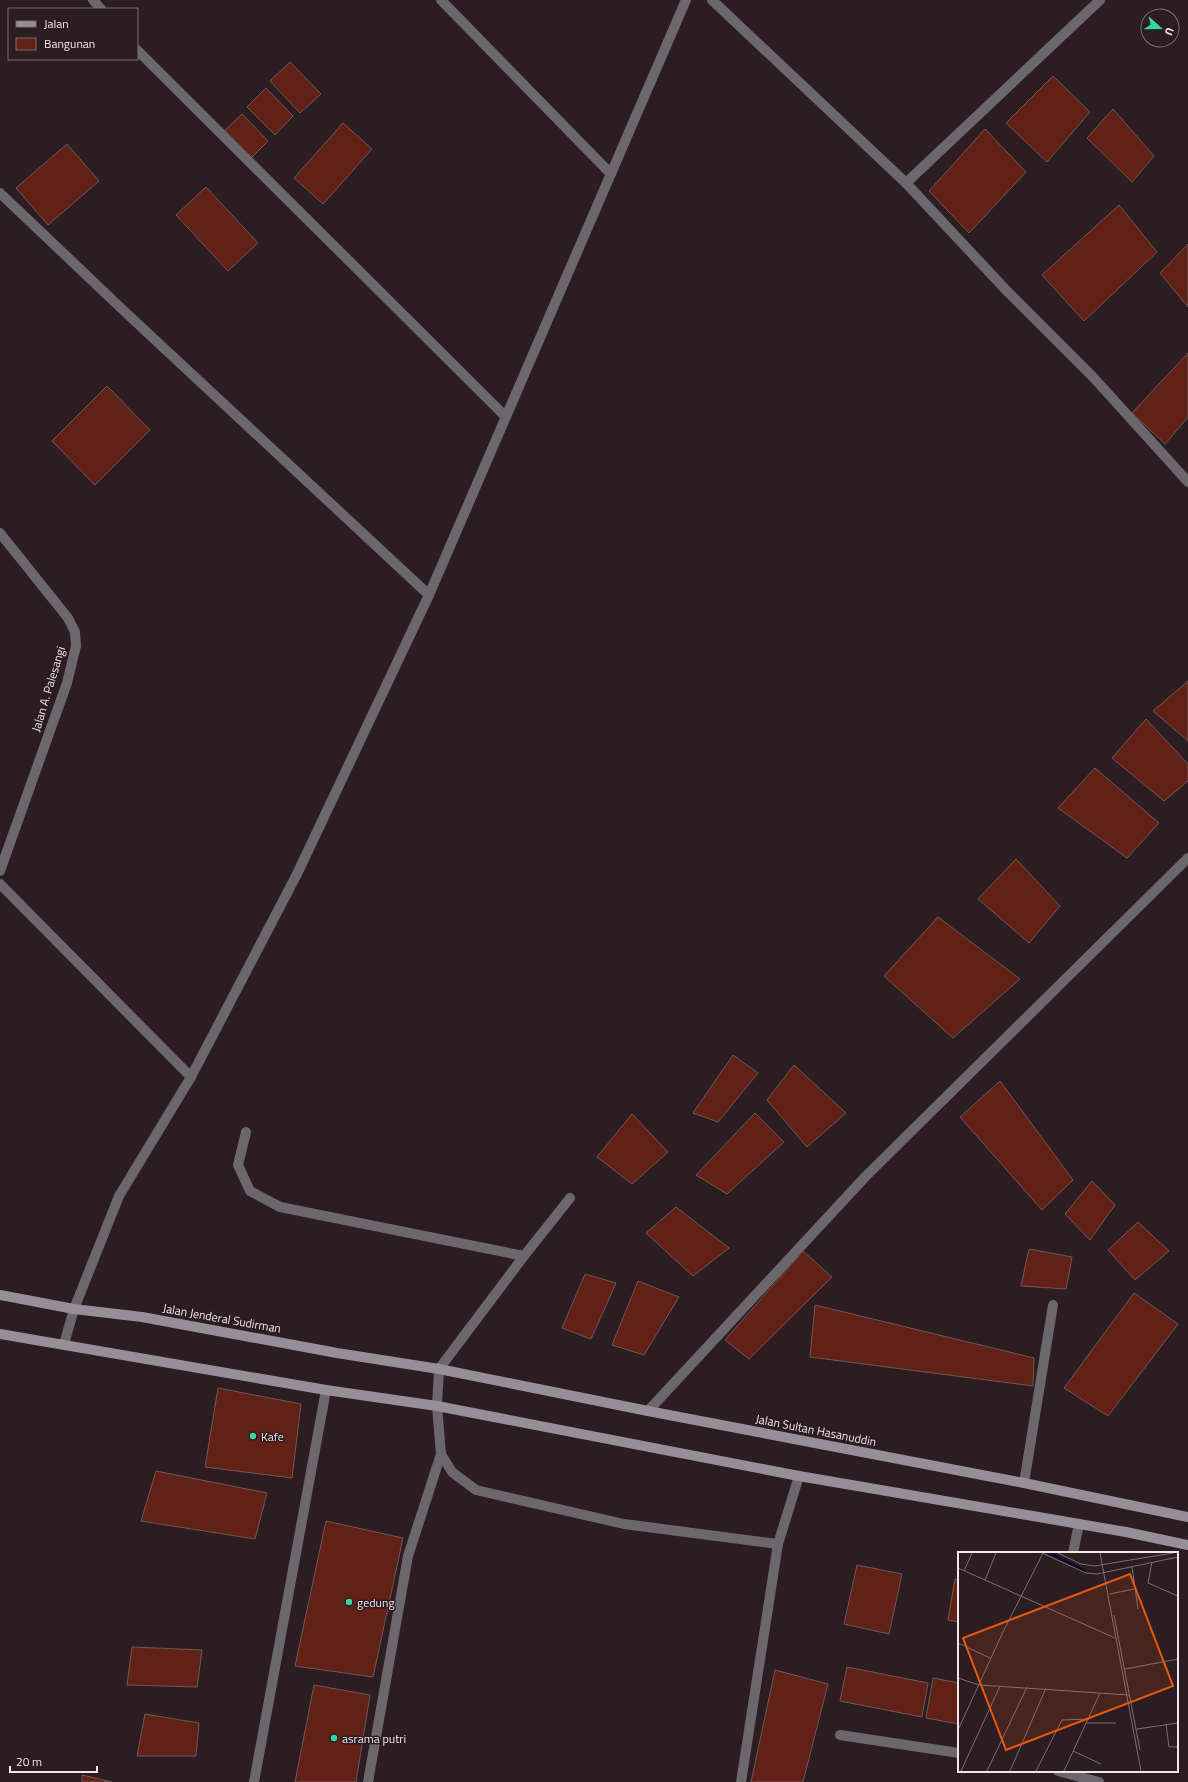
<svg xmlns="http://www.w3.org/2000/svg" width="1188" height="1782" font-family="'Titillium Web',sans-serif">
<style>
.building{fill:#632016;stroke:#6b5a56}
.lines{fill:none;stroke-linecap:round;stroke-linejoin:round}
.service{stroke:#6c676d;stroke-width:10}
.minor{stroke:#6c676d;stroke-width:10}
.secondary{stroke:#978f98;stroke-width:10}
.poi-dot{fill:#35d4a7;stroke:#2b1d22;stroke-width:1.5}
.labels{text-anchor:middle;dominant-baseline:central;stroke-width:3;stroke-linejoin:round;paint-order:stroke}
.street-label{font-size:12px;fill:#f1e7ea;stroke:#2b1d22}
.poi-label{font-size:12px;fill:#f1e7ea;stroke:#2b1d22;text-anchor:start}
.inset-river{fill:none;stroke:#0e0030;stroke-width:2}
.inset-road{fill:none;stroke:#7a6e72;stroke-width:1}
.view{fill:#e8590c;fill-opacity:0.15;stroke:#e8590c;stroke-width:2}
.inset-edge{fill:none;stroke:#f1e7ea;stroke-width:2}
</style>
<rect width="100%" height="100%" fill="#2b1d22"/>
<g class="building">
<polygon points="290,62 321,94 300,113 270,81"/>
<polygon points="1053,76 1090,112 1047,162 1006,123"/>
<polygon points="266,88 293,116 275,135 247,107"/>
<polygon points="1113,109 1154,156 1132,182 1087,138"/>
<polygon points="242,114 268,141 249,160 222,133"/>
<polygon points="343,123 372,149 323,204 294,178"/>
<polygon points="985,129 1026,172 969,233 929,191"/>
<polygon points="67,144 99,181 48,225 16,188"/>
<polygon points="206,187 258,243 228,271 176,215"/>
<polygon points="1119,205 1157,252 1084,321 1042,275"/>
<polygon points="1188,244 1188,307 1160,273"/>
<polygon points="1188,353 1188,417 1165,444 1132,413"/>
<polygon points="107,386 150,430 95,485 52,441"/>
<polygon points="1188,681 1188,741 1153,711"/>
<polygon points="1146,719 1188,764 1188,781 1164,801 1112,758"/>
<polygon points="1095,768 1159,823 1127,858 1058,808"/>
<polygon points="1016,859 1060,906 1029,943 978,899"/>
<polygon points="938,917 1020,979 953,1038 884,976"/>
<polygon points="733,1055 758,1073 718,1122 693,1113"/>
<polygon points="794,1065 846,1113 807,1147 767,1100"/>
<polygon points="1000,1081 1073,1180 1042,1210 960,1117"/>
<polygon points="755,1113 784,1142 727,1194 696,1175"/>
<polygon points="632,1114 668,1152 632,1184 597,1157"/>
<polygon points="1092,1181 1115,1205 1090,1240 1065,1214"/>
<polygon points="676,1207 729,1248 693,1276 646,1233"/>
<polygon points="1138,1222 1169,1251 1135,1280 1108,1250"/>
<polygon points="1029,1249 1072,1257 1066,1289 1021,1286"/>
<polygon points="803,1251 832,1277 749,1359 725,1340"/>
<polygon points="585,1274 616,1283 591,1339 562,1328"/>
<polygon points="638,1281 679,1297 644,1355 612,1345"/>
<polygon points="1134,1293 1178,1324 1108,1416 1064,1388"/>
<polygon points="815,1305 1034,1358 1033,1386 810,1357"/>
<polygon points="218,1388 301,1404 292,1478 205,1467"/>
<polygon points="156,1471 267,1493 255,1539 141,1521"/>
<polygon points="326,1521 403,1538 373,1677 295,1666"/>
<polygon points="857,1565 902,1574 889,1634 844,1624"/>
<polygon points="955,1579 959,1580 959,1622 948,1620"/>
<polygon points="132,1647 202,1650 197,1687 127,1685"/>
<polygon points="847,1667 928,1683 922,1717 840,1701"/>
<polygon points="775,1670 828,1684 803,1782 751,1782"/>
<polygon points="933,1678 959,1683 959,1724 926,1718"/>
<polygon points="314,1685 370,1695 356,1782 295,1782"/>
<polygon points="145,1714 199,1723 196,1756 137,1756"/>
<polygon points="82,1775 112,1782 82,1782"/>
</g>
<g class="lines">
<g class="service">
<polyline points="246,1132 238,1165 250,1191 280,1207 524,1256"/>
<polyline points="441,1454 452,1472 476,1490 624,1524 778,1544"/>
<polyline points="1024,1483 1053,1305"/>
<polyline points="368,1782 408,1556 441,1454 437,1406 439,1369 524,1256 570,1198"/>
<polyline points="741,1782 778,1544 799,1476"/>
</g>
<g class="minor">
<polyline points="93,0 101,9"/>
<polyline points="441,0 611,174"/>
<polyline points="712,0 906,183 1006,290 1093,377 1188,482"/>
<polyline points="137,50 506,417"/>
<polyline points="906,183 1100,0"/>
<polyline points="0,193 123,310 429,595"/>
<polyline points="0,533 68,618 75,632 76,646 67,683 0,871"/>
<polyline points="0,884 191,1077"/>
<polyline points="64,1344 74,1309 119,1196 191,1077 297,874 429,595 686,0"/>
<polyline points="648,1411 866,1176 1188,858"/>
<polyline points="1073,1553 1079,1524"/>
<polyline points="840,1735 959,1753"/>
<polyline points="1058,1771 1099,1782"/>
<polyline points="254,1782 326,1390"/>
</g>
<g class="secondary">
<polyline points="0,1295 74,1309 142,1317 337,1353 439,1369 648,1411 1024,1483 1188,1517"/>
<polyline points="0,1334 326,1390 437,1406 799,1476 1126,1532 1188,1545"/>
</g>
</g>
<g class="poi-dot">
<circle cx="253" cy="1436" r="4"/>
<circle cx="349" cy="1602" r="4"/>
<circle cx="334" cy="1738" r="4"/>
</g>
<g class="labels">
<g class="street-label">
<text transform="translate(48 689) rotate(-73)">Jalan A. Palesangi</text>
<text transform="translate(222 1318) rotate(10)">Jalan Jenderal Sudirman</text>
<text transform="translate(816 1430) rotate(11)">Jalan Sultan Hasanuddin</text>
</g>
<g class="poi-label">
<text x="261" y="1436">Kafe</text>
<text x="357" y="1602">gedung</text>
<text x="342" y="1738">asrama putri</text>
</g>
</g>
<g transform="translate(958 1552)">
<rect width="220" height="220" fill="#2b1d22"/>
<path class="inset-river" d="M92 1 127 19"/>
<path class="inset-road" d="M84 1 128 21 139 22 220 5M100 1 123 12 136 14 215 1M142 1 183 219M194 10 190 31 220 44M174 15 180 57M0 16 157 86M6 19 14 1M27 28 38 1M152 42 176 37M156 63 182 198M0 91 32 106M167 117 220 107M0 126 21 133 171 143M129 171H158M208 172 211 195H220M179 177 220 171M0 178 44 82 85 1M115 199 143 212M3 219 42 134M29 219 69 135M52 219 88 136M78 219 104 168 131 167M106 219 142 141"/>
<path class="view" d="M172 22 215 134 48 198 5 86Z"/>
<rect width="220" height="220" class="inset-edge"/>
</g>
<rect x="8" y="8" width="130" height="52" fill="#2b1d22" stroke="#7a6e72"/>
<rect x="16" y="21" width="20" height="6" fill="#978f98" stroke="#7a6e72"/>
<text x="44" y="28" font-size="12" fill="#f1e7ea">Jalan</text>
<rect x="16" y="38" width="20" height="12" fill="#632016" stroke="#7a6e72"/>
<text x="44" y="48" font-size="12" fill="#f1e7ea">Bangunan</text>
<g transform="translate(1160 28) rotate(111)"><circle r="19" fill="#2b1d22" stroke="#7a6e72"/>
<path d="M0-3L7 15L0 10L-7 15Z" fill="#35d4a7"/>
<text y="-6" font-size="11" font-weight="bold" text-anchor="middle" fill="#f1e7ea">U</text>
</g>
<path d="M10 1766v6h87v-6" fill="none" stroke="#f1e7ea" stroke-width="2"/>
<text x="16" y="1766" font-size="12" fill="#f1e7ea" stroke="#2b1d22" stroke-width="3" paint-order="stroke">20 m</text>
</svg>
